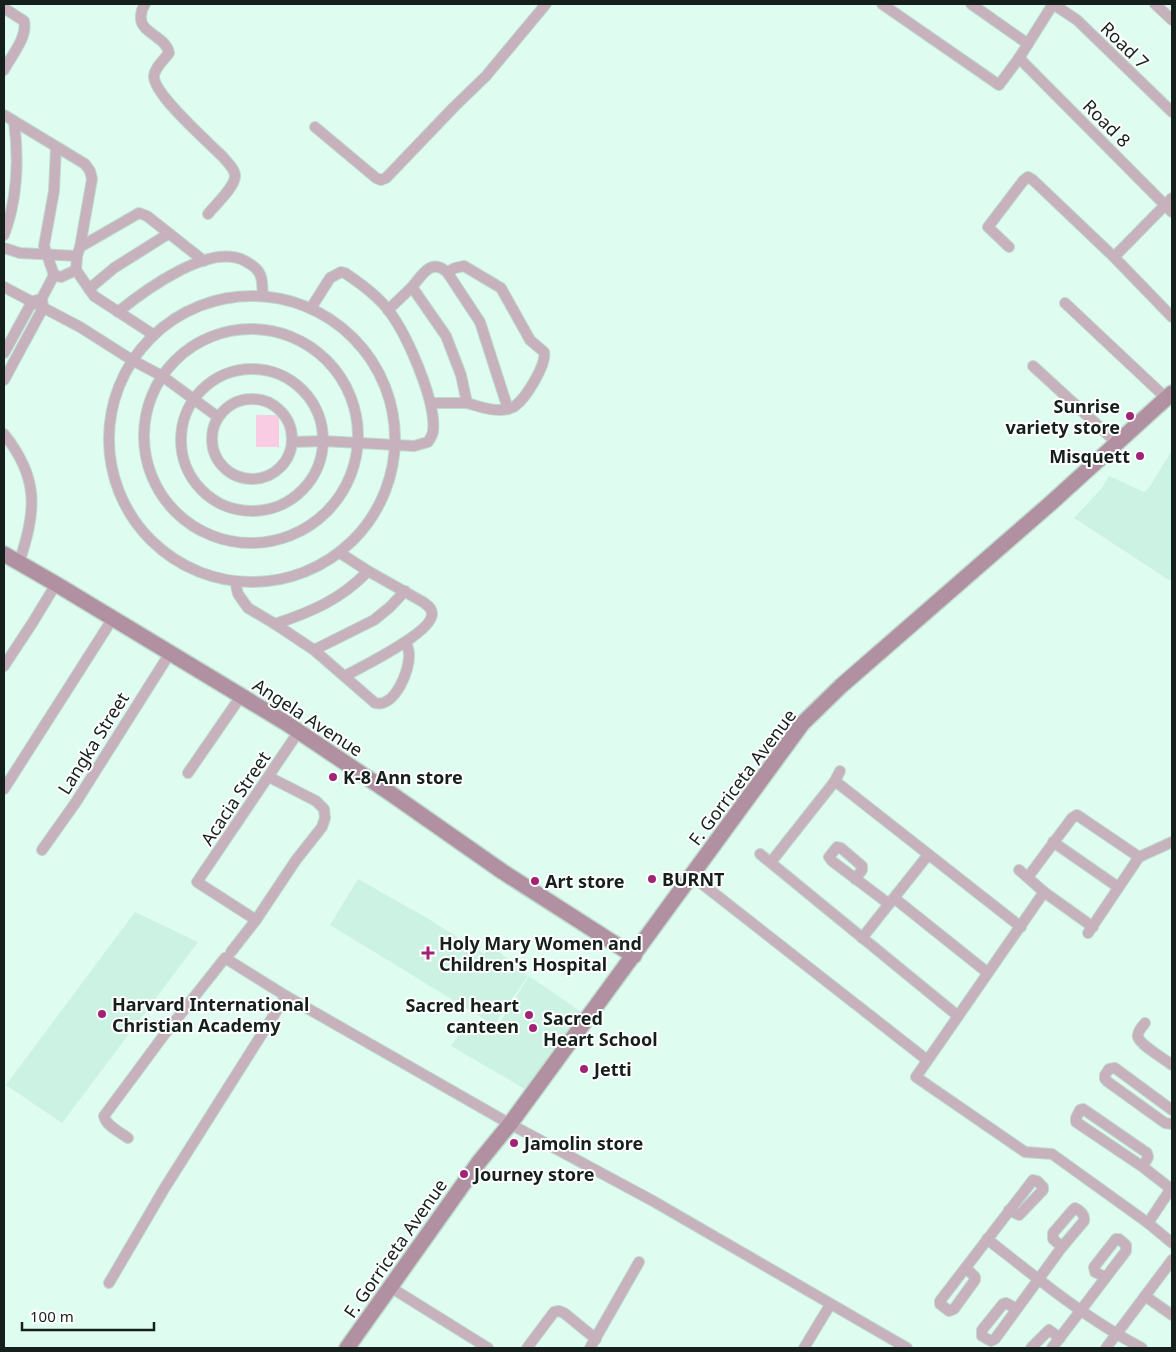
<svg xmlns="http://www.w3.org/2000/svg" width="1176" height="1352" font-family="'Noto Sans',sans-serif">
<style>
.built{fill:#cbf2e2}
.pitch{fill:#facce4}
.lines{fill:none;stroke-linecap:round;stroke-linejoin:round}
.minor-casing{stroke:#bedace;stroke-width:12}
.secondary-casing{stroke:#bedace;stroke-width:18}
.minor{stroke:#c7b1bc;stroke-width:10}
.secondary{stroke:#b090a1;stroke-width:15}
.poi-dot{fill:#a12376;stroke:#fff;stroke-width:2}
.labels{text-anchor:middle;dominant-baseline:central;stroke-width:4;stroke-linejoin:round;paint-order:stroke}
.street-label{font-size:18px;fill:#15201c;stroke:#fff}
.poi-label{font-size:18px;font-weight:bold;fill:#15201c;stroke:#fff;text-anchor:start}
</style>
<rect width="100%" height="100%" fill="#defdf0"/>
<g class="built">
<polygon points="1172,450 1172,582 1074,518 1102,488 1109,476 1144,492 1149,488"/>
<polygon points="358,879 427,918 484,954 491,945 528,976 494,1025 330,925"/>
<polygon points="135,912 198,942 62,1123 6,1085"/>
<polygon points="529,976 581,1012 525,1089 451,1046 468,1021 492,1035"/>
</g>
<rect class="pitch" x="256" y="415" width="23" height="32"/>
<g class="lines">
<defs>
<g id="minor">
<path d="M145 4C143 7 141 12 141 16 139 33 166 36 169 53 164 60 155 67 154 76 153 94 208 142 223 157 227 162 235 169 235 176 235 187 215 205 208 214"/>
<polyline points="882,4 999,85 1019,58 1053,4"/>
<polyline points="971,4 1028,44"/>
<polyline points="1053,4 1077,20 1172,112"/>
<polyline points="1155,4 1172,20"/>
<path d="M4 8 24 21C28 37 11 56 4 70"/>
<polyline points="1019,58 1172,212"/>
<polyline points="4,115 85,164 90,171 92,179 80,247"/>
<polyline points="315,127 376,178 381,180 386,178 454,107 486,76 546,4"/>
<polyline points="56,147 54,191 44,246 54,275 61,277 76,270"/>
<path d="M4 235C18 198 19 160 14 121"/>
<polyline points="1009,247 988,227 1023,181 1028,177 1033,180 1114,257 1172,317"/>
<polyline points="4,248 20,253 77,256"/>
<polyline points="1114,257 1172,198"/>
<path d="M447 272 455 268 464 266 501 288 530 340 544 352C547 364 526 398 515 406 513 408 510 408 508 409"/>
<polyline points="4,287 80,327 132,360 162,376 218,417"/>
<path d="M412 287C423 274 431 258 447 272L480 322 508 409C493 412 481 407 467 403"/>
<polyline points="89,289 114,268 168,234"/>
<circle cx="252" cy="439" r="143"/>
<polyline points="1065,303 1166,398"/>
<polyline points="388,310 412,287 446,336 461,375 467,403 431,403"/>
<path d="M118 312C145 290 210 242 245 261 252 265 259 269 261 277 263 283 262 290 263 296"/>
<circle cx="251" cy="436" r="107"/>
<polyline points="154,335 94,296 76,270 77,256 80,247 139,213 147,216 204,261"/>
<polyline points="4,353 32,302 37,300"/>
<polyline points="1033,366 1117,443"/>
<circle cx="252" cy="440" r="71"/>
<polyline points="4,380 43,308 42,298 54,275"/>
<circle cx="252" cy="439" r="40"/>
<path d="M4 434C40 479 36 511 19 563"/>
<path d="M293 442 323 441 414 446 428 442C430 439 432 436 433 432 437 402 407 335 389 311 378 296 360 283 345 273L341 272 330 278 311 308"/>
<path d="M340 553 368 571 423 602C427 605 432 608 432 614 432 633 361 667 345 676"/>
<path d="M235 581 238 594 248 608 275 624 314 650 375 703C395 708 410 670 409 654 409 650 407 646 406 642"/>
<path d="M275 624C311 612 342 599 368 571"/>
<polyline points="314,650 374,620 390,607 405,591"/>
<polyline points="4,666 33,622 56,584"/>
<polyline points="188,773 241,696"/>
<polyline points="835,781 1021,927"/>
<polyline points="4,789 113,618"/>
<polyline points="1053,842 1118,887"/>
<polyline points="42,850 76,802 170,653"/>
<polyline points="760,854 958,1016"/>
<polyline points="771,862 835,781 840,771"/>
<polyline points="1019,870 1044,892 1093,927"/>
<polyline points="692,876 927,1060"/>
<polyline points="1028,877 1072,818 1077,815 1139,857"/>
<polyline points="855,879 862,870 862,866 841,848 837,847 829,857 832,861 889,904"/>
<polyline points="1044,892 916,1077 1025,1152 1052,1154 1148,1223 1172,1243"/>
<polyline points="894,898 988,973"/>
<polyline points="256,920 197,882 299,731"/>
<polyline points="1088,933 1139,857 1172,842"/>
<polyline points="862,938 928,855"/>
<polyline points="231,952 256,920 296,860 322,827 325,818 324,809 316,801 269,777"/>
<path d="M1145 1023C1142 1027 1137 1032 1138 1037 1141 1046 1165 1059 1172 1065"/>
<polyline points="1172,1110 1115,1068 1109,1069 1105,1075 1105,1079 1108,1082 1165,1123 1172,1124"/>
<path d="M128 1138C120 1132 106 1126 104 1116L164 1035 225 958 286 996 510 1124 653 1201 907 1348"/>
<polyline points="1143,1167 1148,1157 1147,1153 1086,1111 1083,1109 1080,1110 1076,1118 1076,1122 1143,1167 1171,1189"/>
<polyline points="1148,1223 1172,1187"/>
<path d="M987 1239C1037 1278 1086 1319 1142 1348"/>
<polyline points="966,1268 975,1277 975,1280 954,1309 949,1311 940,1304 940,1301 1033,1180 1037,1181 1043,1187 1043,1190 1019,1215 1009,1210"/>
<polyline points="109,1283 164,1189 286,996"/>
<polyline points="390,1287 488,1348"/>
<polyline points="1145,1296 1172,1315"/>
<path d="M1017 1309 1006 1303 1003 1304 982 1330V1336L991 1341 995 1339 1062 1247 1084 1221C1085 1215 1080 1210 1075 1208L1072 1211 1053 1233V1239L1062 1247"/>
<polyline points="527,1348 554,1312 559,1311 564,1313 596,1339"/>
<polyline points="590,1348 639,1262"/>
<polyline points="804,1348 830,1305"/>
<polyline points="1031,1348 1049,1330 1060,1338"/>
<polyline points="1052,1348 1126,1251 1126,1245 1119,1239 1116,1239 1094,1267 1095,1272 1105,1277"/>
<polyline points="1106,1348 1172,1260"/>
</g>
<g id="secondary">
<polyline points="4,554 56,584 286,723 390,793 503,872 634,956"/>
<polyline points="347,1348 479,1162 510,1124 802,724 841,686 1051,503 1172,393"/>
</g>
</defs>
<use href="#minor" class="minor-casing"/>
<use href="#secondary" class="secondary-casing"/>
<use href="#minor" class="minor"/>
<use href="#secondary" class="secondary"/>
</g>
<g class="poi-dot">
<circle cx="1130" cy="416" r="5"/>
<circle cx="1140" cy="456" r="5"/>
<circle cx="333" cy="777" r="5"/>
<circle cx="652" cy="879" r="5"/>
<circle cx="535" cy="881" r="5"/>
<path d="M425.5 945.5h5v5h5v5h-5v5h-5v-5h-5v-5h5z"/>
<circle cx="102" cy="1014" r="5"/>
<circle cx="529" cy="1015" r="5"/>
<circle cx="533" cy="1028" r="5"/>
<circle cx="584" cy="1069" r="5"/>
<circle cx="514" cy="1143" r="5"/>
<circle cx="464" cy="1174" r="5"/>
</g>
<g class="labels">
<g class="street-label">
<text transform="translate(1125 45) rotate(44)">Road 7</text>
<text transform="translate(1107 123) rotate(45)">Road 8</text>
<text transform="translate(308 717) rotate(33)">Angela Avenue</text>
<text transform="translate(93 743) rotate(-58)">Langka Street</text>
<text transform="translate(742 777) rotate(-53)">F. Gorriceta Avenue</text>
<text transform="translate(235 798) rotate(-56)">Acacia Street</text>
<text transform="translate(395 1248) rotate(-55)">F. Gorriceta Avenue</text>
</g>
<g class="poi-label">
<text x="1120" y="406" text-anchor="end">Sunrise<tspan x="1120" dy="21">variety store</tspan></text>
<text x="1130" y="456" text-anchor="end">Misquett</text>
<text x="343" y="777">K-8 Ann store</text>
<text x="662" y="879">BURNT</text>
<text x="545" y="881">Art store</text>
<text x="439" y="943">Holy Mary Women and<tspan x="439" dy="21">Children's Hospital</tspan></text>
<text x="112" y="1004">Harvard International<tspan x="112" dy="21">Christian Academy</tspan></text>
<text x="519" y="1005" text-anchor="end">Sacred heart<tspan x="519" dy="21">canteen</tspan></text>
<text x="543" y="1018">Sacred<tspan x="543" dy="21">Heart School</tspan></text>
<text x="594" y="1069">Jetti</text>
<text x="524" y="1143">Jamolin store</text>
<text x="474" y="1174">Journey store</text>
</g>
</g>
<rect width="1176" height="1352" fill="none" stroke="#15201c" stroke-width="10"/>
<path d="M22 1322v8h132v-8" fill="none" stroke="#15201c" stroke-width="2.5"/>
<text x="30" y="1322" font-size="15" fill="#15201c" stroke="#ffffff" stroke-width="4" paint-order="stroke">100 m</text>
</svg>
